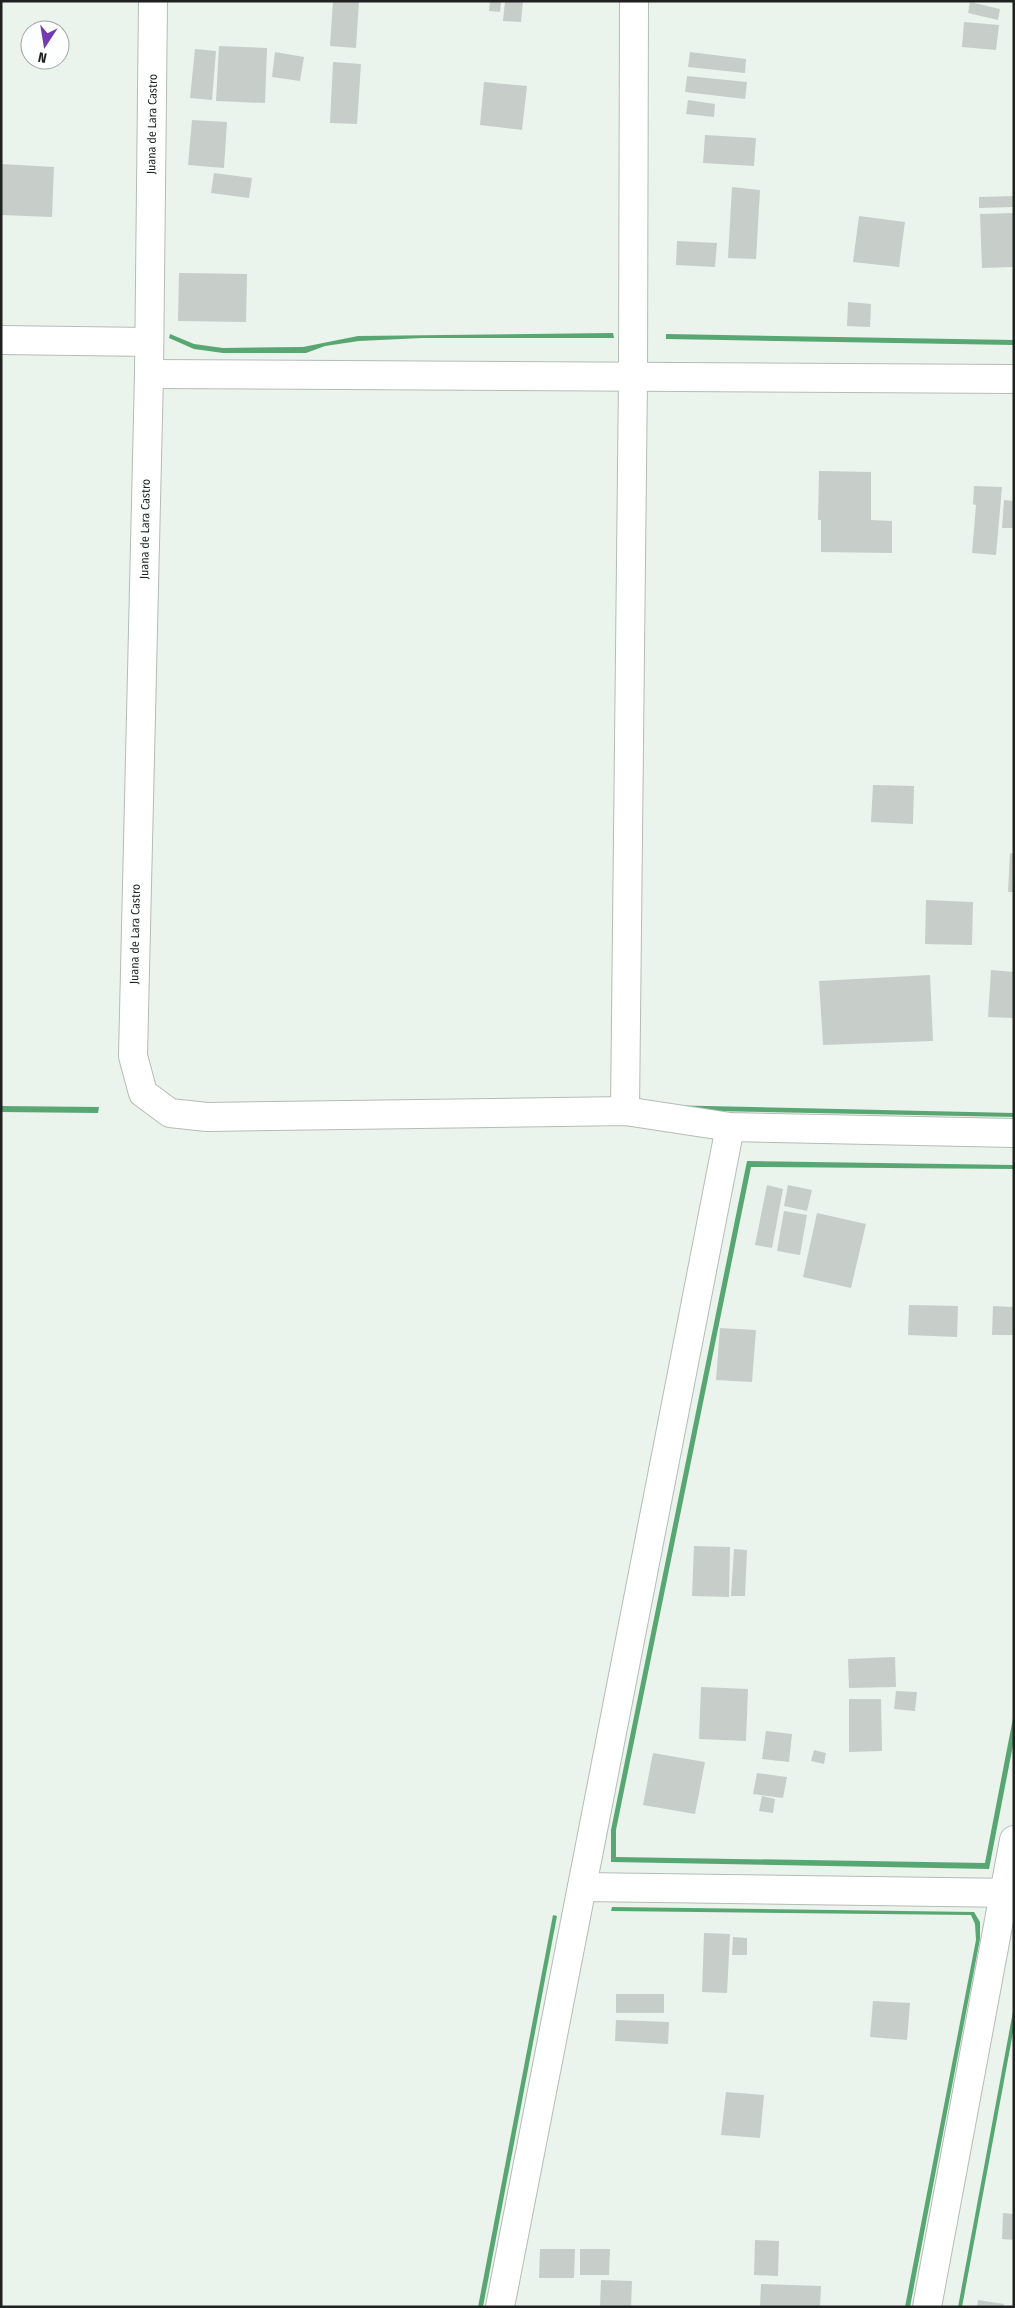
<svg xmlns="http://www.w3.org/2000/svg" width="1015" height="2308" font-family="'Fira Sans Condensed',sans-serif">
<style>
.water{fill:#58a773}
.building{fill:#c7cec9}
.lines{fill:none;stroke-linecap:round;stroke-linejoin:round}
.minor-casing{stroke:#b4bcb6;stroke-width:30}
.minor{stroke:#fff;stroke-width:28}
.labels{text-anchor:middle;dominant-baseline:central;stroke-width:4.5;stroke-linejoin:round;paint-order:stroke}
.street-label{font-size:12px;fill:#1e211f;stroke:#fcfffd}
</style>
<rect width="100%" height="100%" fill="#ebf3ed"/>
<g class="water">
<polygon points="613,333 614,338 422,338 359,341 325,346 306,353 223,353 194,349 169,338 170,334 194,344 223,348 303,347 358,336"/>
<polygon points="666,334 1014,340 1014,345 666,339"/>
<polygon points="660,1105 1014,1113 1014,1117 661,1110"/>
<polygon points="1,1106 99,1107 98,1113 1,1112"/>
<polygon points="747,1161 1014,1165 1014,1169 751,1167 616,1830 616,1857 985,1863 1014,1713 1014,1740 989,1869 611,1862 611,1830"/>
<polygon points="612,1907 974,1912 980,1922 980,1939 910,2307 905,2307 976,1940 975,1924 971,1915 611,1911"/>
<polygon points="553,1915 557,1916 483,2307 478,2307"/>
<polygon points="1014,2006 1014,2027 962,2307 958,2307"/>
</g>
<g class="building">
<polygon points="333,1 359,1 356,48 330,46"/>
<polygon points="490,1 501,1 500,12 489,11"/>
<polygon points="505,1 523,1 521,22 503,21"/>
<polygon points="970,2 1000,9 998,20 968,13"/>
<polygon points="964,22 999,25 996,50 962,47"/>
<polygon points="219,46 267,48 265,103 216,101"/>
<polygon points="195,49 216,51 212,100 190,98"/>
<polygon points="275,52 304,57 300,81 272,77"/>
<polygon points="690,52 746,59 745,73 688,67"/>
<polygon points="333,62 361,64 357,124 330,123"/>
<polygon points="687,76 747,82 745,99 685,92"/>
<polygon points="484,82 527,86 522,130 480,125"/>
<polygon points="688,100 715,104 714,117 686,114"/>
<polygon points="192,120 227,122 224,168 188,165"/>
<polygon points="705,135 756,138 754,166 703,163"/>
<polygon points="1,164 54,167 52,217 1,215"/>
<polygon points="214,173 252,178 249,198 211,193"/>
<polygon points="732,187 760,190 756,259 728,258"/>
<polygon points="1014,196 1014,207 979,208 979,197"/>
<polygon points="1014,213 1014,267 982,268 980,214"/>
<polygon points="859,216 905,222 899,267 853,262"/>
<polygon points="677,241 717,243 715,267 676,265"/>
<polygon points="179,273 247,274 246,322 178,321"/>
<polygon points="848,302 871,304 870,327 847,326"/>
<polygon points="819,471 871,472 871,520 892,521 892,553 821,552 821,520 818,520"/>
<polygon points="974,486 1002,487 996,555 972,553 976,505 973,504"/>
<polygon points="1004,500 1014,501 1014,528 1002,528"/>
<polygon points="873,785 914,786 913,824 871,822"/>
<polygon points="1010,853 1014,854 1014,892 1008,892"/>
<polygon points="926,900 973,902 972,945 925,944"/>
<polygon points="991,970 1014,972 1014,1018 988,1017"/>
<polygon points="930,975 933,1041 823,1045 819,981"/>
<polygon points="767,1185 783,1189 772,1248 755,1245"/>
<polygon points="788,1185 812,1190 807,1211 784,1206"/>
<polygon points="784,1211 807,1215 800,1255 777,1251"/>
<polygon points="817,1213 866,1224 851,1288 803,1277"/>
<polygon points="909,1305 958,1306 957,1337 908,1335"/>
<polygon points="993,1306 1014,1307 1014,1335 992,1335"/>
<polygon points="720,1328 756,1330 752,1382 716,1380"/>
<polygon points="694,1546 730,1547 729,1597 692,1596"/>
<polygon points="734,1549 747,1550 745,1596 731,1596"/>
<polygon points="895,1657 896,1687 849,1688 848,1659"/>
<polygon points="701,1687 748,1689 746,1741 699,1739"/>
<polygon points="896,1691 917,1692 915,1711 894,1709"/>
<polygon points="849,1699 881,1699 882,1751 849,1752"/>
<polygon points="766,1731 792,1734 789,1762 762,1759"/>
<polygon points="814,1750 826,1753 824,1764 811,1761"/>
<polygon points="653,1753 705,1762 695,1814 643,1805"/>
<polygon points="757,1773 787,1777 783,1798 753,1794"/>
<polygon points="762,1796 775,1799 773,1813 759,1811"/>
<polygon points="704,1933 730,1934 727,1993 702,1992"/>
<polygon points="733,1937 747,1938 747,1955 732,1955"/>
<rect x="616" y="1994" width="48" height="19"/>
<polygon points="873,2001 910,2003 907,2040 870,2037"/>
<polygon points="616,2020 669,2022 668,2044 615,2041"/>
<polygon points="726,2092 764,2095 760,2138 721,2135"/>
<polygon points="1003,2213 1014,2214 1014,2240 1002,2239"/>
<polygon points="755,2240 779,2241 778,2276 754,2275"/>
<polygon points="540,2249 575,2249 574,2278 539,2278"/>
<polygon points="580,2249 610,2249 609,2275 580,2275"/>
<polygon points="601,2280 632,2281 631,2307 600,2307"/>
<polygon points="761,2284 821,2286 820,2307 760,2307"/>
<polygon points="978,2300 1004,2304 1003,2307 977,2307"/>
</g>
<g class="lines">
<defs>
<g id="minor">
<polyline points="153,1 149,374 133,1056 143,1093 170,1113 207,1117 625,1111 730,1127 1014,1133"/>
<polyline points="1,340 149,342"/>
<polyline points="149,374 1014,379"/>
<polyline points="625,1111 633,377 634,1"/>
<polyline points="582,1887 1014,1893"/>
<polyline points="500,2307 730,1127"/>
<polyline points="927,2307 1014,1840"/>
</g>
</defs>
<use href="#minor" class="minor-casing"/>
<use href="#minor" class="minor"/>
</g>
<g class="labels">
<g class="street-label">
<text transform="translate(152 124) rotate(-89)">Juana de Lara Castro</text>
<text transform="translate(145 529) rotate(-89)">Juana de Lara Castro</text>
<text transform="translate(135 934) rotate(-89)">Juana de Lara Castro</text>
</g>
</g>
<rect width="1015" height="2308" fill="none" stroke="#1e211f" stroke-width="5"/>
<g transform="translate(45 45) rotate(192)"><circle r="24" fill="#fcfffd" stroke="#a3a6a4"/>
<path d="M0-4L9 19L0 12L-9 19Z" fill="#753ab0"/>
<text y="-8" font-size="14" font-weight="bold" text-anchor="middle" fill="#1e211f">N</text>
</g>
</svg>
